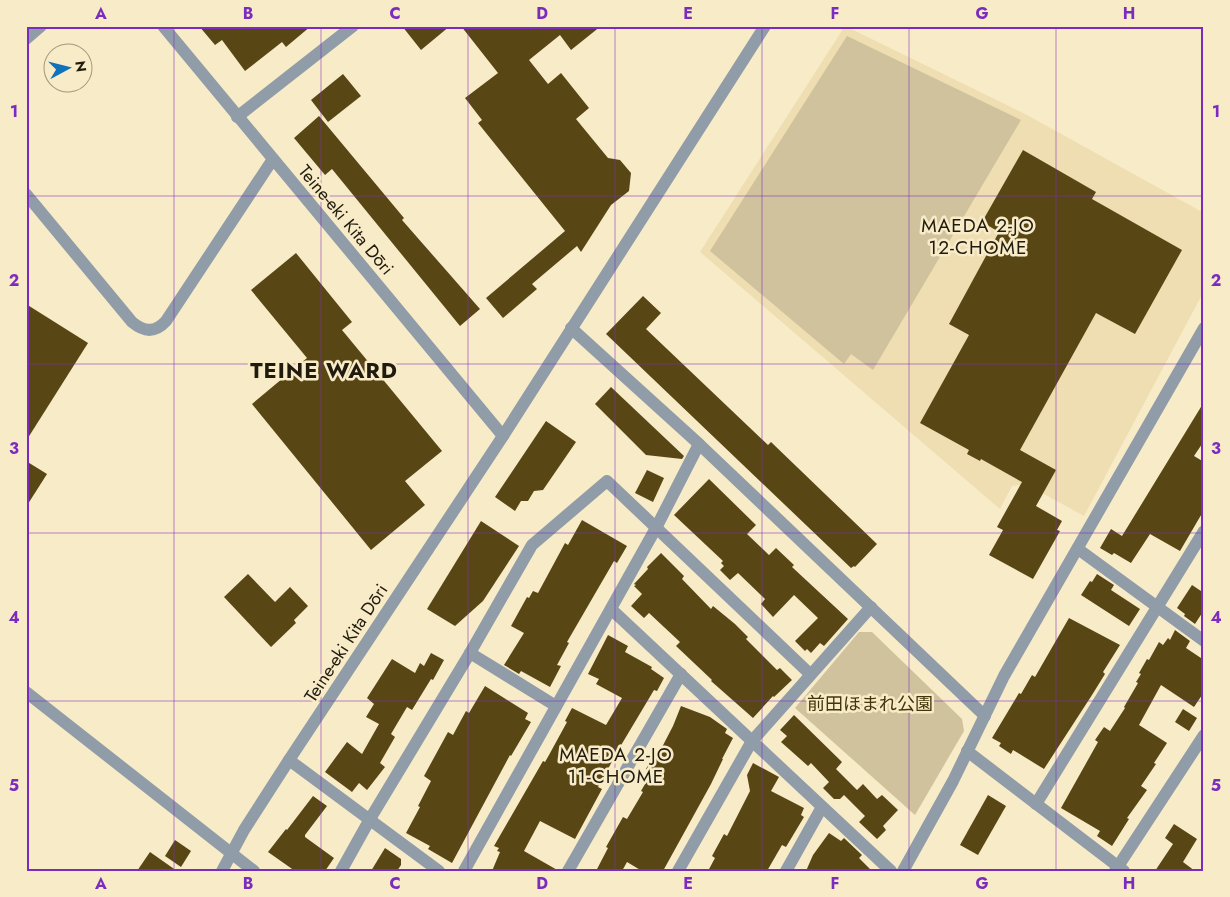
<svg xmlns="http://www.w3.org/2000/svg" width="1230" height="897" font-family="Jost,'Noto Sans JP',sans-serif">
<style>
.built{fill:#eedeb2}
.green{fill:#d0c29d}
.building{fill:#584715}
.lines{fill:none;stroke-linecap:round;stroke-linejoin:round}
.minor{stroke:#909ca8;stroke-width:12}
.grid{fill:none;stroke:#7b2cbf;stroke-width:1;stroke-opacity:0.55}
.labels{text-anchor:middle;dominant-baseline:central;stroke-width:5;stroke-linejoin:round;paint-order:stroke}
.street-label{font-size:18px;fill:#201b0e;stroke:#f8ebc7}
.park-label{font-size:18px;fill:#42350a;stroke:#f8ebc7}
.neighbourhood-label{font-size:19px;letter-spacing:1px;fill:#201b0e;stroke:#f8ebc7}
.district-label{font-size:22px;font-weight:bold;letter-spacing:1px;fill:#201b0e;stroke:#f8ebc7}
.neatline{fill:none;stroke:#7b2cbf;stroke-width:2}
.grid-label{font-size:16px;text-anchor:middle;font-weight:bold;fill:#7b2cbf}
</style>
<rect width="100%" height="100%" fill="#f8ebc7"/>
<polygon class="built" points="845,26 1027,115 1204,213 1204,291 1084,516 1026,484 1012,486 1000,509 700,252"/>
<g class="green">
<polygon points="847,36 1021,120 873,370 851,354 844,364 710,251"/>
<polygon points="859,632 872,632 962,719 964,731 915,815 795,708"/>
</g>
<g class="building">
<polygon points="199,26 311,26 286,47 282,42 245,71 222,40 215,45"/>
<polygon points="402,26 450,26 421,50"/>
<polygon points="461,26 601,26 571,50 560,35 529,60 548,84 561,73 589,108 576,119 608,158 620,160 631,173 629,191 611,205 581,252 577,246 532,284 537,289 503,318 486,298 565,231 478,123 482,120 465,98 498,73"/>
<polygon points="343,74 361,96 328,122 311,100"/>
<polygon points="319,116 404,218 402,220 480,309 460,326 332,169 325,175 294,138"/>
<polygon points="1023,150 1096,192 1092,199 1182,250 1135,334 1096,313 1020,450 1056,470 1036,506 1062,521 1057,530 1060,531 1033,579 989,555 1003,530 997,527 1022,482 981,459 980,461 967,454 969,450 920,423 969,335 949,324 999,232 982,222"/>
<polygon points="296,253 352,322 342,330 442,451 405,481 425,505 371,550 252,404 307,358 251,290"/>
<polygon points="643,296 661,313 646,329 768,445 771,442 877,544 855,567 854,566 851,568 606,334"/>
<polygon points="26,304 88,343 26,441"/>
<polygon points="611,387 684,456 682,459 646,455 595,404"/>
<polygon points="1204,402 1204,441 1194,456 1204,462 1204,510 1180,551 1150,534 1131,563 1114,553 1112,555 1100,548 1111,529 1122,536"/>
<polygon points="546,421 576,442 543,490 534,491 528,501 521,501 515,511 495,497"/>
<polygon points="26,461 47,474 26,507"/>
<polygon points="647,470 664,478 653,502 635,493"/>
<polygon points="709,479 756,525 747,534 769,555 776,548 794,565 792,567 848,619 824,646 820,643 811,653 807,649 805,651 795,641 818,618 794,595 773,617 761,604 765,599 738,573 730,580 720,570 724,566 721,563 723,561 674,515"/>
<polygon points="582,520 627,546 617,563 614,561 567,642 569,643 557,665 561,666 550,687 521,671 519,674 504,665 524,633 511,626 527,597 529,598 533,591 538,593 565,543 568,545"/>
<polygon points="481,521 519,546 483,601 455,626 427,609"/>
<polygon points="661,553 684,576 682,579 711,609 713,606 735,624 748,637 746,639 777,670 780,668 792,680 774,697 773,696 753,718 711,681 712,680 676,646 680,642 649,613 644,618 631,606 642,594 634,586 636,585 634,584 648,569 647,567"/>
<polygon points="248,574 275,602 290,587 308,606 294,620 296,623 271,647 224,597"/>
<polygon points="1097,574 1114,585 1111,590 1140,609 1129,626 1081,595 1090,581 1092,582"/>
<polygon points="1192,585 1204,593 1204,610 1195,624 1184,616 1185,614 1177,608"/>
<polygon points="1069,618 1120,645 1103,672 1105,674 1092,695 1044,769 1013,750 1011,754 999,746 1001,743 992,738 1019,693 1021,694 1032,675 1035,677"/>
<polygon points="1175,630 1190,641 1186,648 1204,660 1204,692 1194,707 1161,685 1139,725 1167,743 1154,763 1156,764 1141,786 1147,790 1127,818 1129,819 1112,846 1097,836 1100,831 1061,808 1098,742 1095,740 1104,727 1110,731 1125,708 1124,707 1138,683 1136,682 1141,674 1139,673 1147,659 1149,660 1159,642 1163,645 1168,638 1170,640"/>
<polygon points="608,635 628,646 625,652 652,667 651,669 664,678 657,691 654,690 620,747 598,787 602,789 575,839 540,821 524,851 559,871 492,871 500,852 497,851 499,848 494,846 543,761 545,762 549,755 567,722 565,721 572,708 606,725 622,698 596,684 599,679 588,674"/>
<polygon points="431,653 444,660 433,680 431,679 412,710 407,707 391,734 395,737 380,763 385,767 367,790 359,783 352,792 325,772 347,742 362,754 379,724 366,717 374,704 367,698 392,659 415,673 420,663 424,666"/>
<polygon points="485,686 528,713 525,719 531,722 511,756 510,755 452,863 428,849 430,846 406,833 420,807 418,806 431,781 424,776 448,732 453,735 466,711 469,713"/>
<polygon points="681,706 710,717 727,729 725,733 733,738 722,759 723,759 711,784 663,871 642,871 627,862 622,871 596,871 608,848 606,847 623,817 627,819 643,792 641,791 652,772 646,769 656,751 659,753 673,726"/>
<polygon points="1183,709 1197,718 1189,731 1175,722"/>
<polygon points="794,715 842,762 836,769 857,790 863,784 877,799 882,795 898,810 883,826 886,830 877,839 859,822 865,816 844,795 840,799 834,799 823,788 829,782 811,763 808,766 781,742 787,736 780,730"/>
<polygon points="753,763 779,777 771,791 804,808 801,815 804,817 786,847 782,845 767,871 708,871 715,858 712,856 724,834 727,836 750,791 747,775"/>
<polygon points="988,795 1006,806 978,855 960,845"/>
<polygon points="313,796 327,806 305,835 305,837 334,858 325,871 295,871 268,852 286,829 287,830"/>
<polygon points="1174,824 1197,839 1183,862 1195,871 1155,871 1173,844 1165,838"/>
<polygon points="829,833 841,841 844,838 862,855 859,858 872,871 806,871 813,855"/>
<polygon points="175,840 191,851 181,867 165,856"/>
<polygon points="385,848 401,859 401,865 397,871 371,871"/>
<polygon points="150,852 177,871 137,871"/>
</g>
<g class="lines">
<g class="minor">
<polyline points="163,26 503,436"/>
<polyline points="26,39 41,26"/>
<polyline points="237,117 353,26"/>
<path d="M26 194 132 322C144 332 155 333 166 321L273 159"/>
<polyline points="571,328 699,444 985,716"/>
<polyline points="1078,549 1204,641"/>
<polyline points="611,609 891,871"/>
<polyline points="470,653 556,706"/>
<polyline points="26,692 254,871"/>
<polyline points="967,751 1124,871"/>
<polyline points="289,760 439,871"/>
<polyline points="1036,804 1204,531"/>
<polyline points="222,871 244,830 289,760 503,436 765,26"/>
<polyline points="341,871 370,819 470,653 532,545 607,481 810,674"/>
<polyline points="464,871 656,528 699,444"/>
<polyline points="568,871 681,674"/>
<polyline points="678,871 752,741 871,607"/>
<polyline points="786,871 822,807"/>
<polyline points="903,871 953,781 1004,676 1204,328"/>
<polyline points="1115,871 1204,735"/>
</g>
</g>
<path class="grid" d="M174 26V871M321 26V871M468 26V871M615 26V871M762 26V871M909 26V871M1056 26V871M26 196H1204M26 364H1204M26 533H1204M26 701H1204"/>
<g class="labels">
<g class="street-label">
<text transform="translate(346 220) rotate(50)">Teine-eki Kita Dōri</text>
<text transform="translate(346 643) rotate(-57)">Teine-eki Kita Dōri</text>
</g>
<g class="park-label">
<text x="870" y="704">前田ほまれ公園</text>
</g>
<g class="neighbourhood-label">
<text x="978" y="225">MAEDA 2-JO<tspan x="978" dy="22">12-CHOME</tspan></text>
<text x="616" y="754">MAEDA 2-JO<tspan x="616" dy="22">11-CHOME</tspan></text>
</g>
<g class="district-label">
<text x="324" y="370">TEINE WARD</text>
</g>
</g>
<rect width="1230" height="897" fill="none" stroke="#f8ebc7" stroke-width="55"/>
<g transform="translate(68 68) rotate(83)"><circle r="24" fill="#f8ebc7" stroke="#a2987d"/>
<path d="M0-4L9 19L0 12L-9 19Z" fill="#1071bd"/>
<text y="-8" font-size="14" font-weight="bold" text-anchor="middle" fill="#201b0e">N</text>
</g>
<rect x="28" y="28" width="1174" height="842" class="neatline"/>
<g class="grid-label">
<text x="101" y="19">A</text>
<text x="248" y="19">B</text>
<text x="395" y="19">C</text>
<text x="542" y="19">D</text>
<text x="688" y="19">E</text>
<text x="835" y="19">F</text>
<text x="982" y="19">G</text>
<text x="1129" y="19">H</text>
<text x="14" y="117">1</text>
<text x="1216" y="117">1</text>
<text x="14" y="286">2</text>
<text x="1216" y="286">2</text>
<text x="14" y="454">3</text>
<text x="1216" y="454">3</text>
<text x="14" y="623">4</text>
<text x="1216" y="623">4</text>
<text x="14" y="791">5</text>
<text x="1216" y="791">5</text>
<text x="101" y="889">A</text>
<text x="248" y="889">B</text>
<text x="395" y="889">C</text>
<text x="542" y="889">D</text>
<text x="688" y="889">E</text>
<text x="835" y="889">F</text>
<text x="982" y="889">G</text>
<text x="1129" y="889">H</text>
</g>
</svg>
